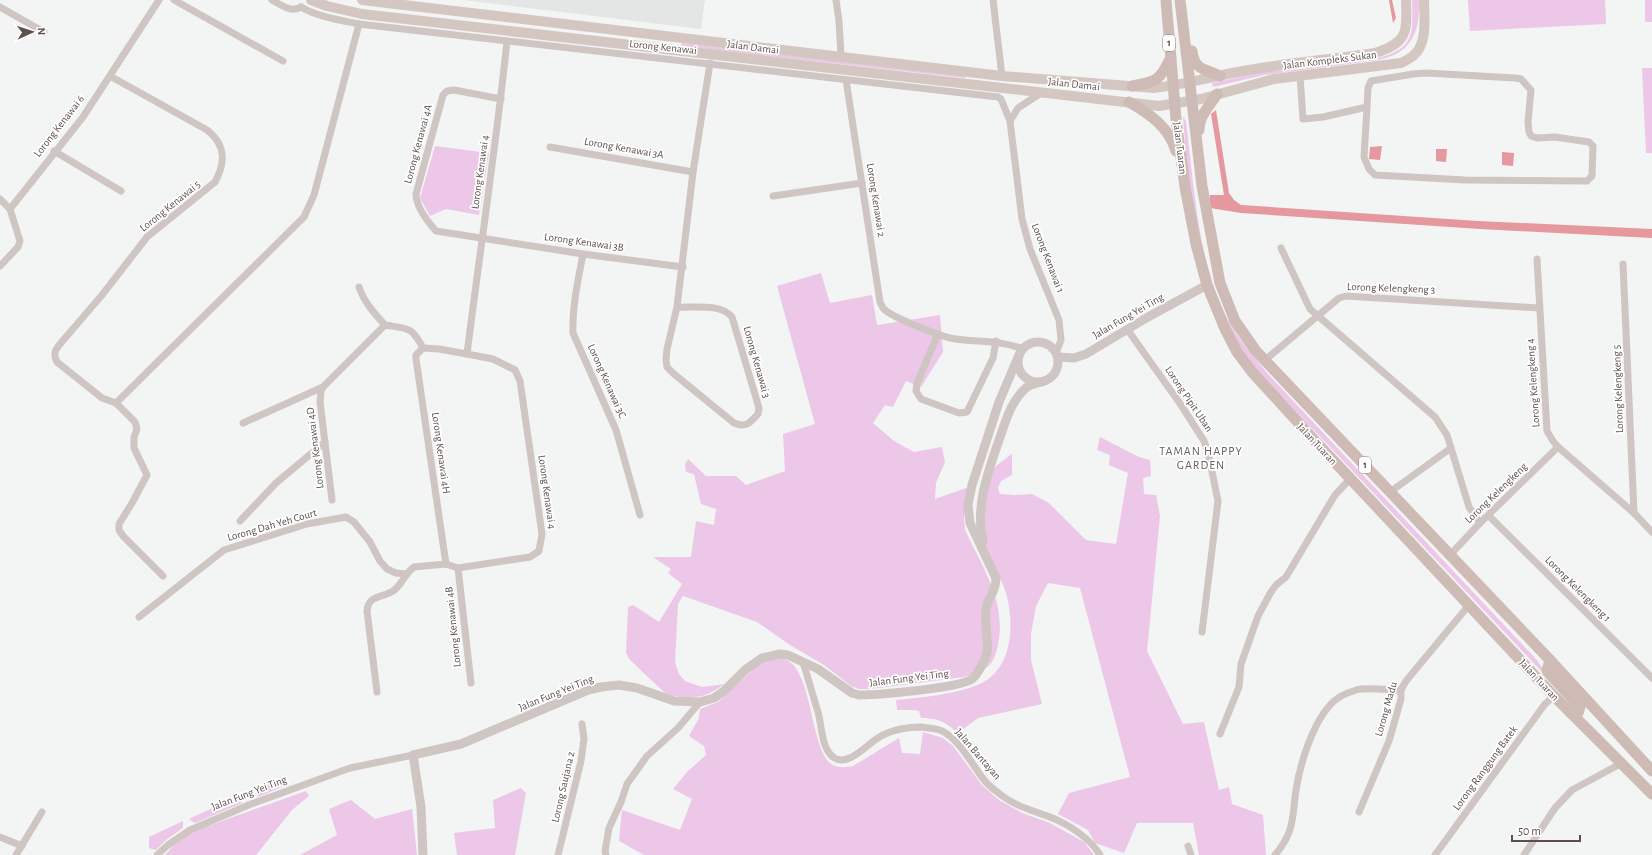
<svg xmlns="http://www.w3.org/2000/svg" width="1652" height="855" font-family="'Alegreya Sans',sans-serif">
<style>
.education{fill:#e4e5e5}
.green{fill:#ecc7e8}
.water{fill:#e5989e}
.lines{fill:none;stroke-linecap:round;stroke-linejoin:round}
.minor{stroke:#cfc5c2;stroke-width:7}
.tertiary{stroke:#cfc5c2;stroke-width:9}
.secondary{stroke:#d4c7c2;stroke-width:10}
.primary{stroke:#cebbb5;stroke-width:11}
.labels{text-anchor:middle;dominant-baseline:central;stroke-width:3.5;stroke-linejoin:round;paint-order:stroke}
.shield{fill:#fff;stroke:#8e8482;stroke-width:1}
.shield-label{font-size:10px;font-weight:bold;fill:#5e4f4c}
.street-label{font-size:11px;fill:#5e4f4c;stroke:#fff}
.neighbourhood-label{font-size:12px;letter-spacing:1px;fill:#67615f;stroke:#fff}
</style>
<rect width="100%" height="100%" fill="#f3f4f4"/>
<polygon class="education" points="463,0 705,0 701,29"/>
<g class="green">
<path d="M1412 0H1419C1420 32 1412 53 1378 60L1264 75 1213 87 1212 83 1264 72 1378 58C1415 48 1413 34 1412 0Z"/>
<polygon points="1468,0 1605,0 1606,24 1470,31"/>
<rect x="1645" y="0" width="7" height="22"/>
<polygon points="682,43 965,75 965,78 681,46"/>
<polygon points="1642,68 1652,68 1652,153 1646,153"/>
<path d="M1183 116 1186 122C1194 184 1197 255 1224 312 1235 335 1252 354 1268 374L1536 659 1544 670 1576 708 1331 448 1264 379 1246 356 1231 333 1202 258 1187 168Z"/>
<polygon points="435,146 489,153 479,215 446,209 430,216 420,198"/>
<path d="M821 273 830 303 872 295 877 325 940 315 943 352 921 387 906 381 893 407 885 405 873 423 894 441 914 452 942 447 945 462 936 483 935 499 969 487 964 518 965 530C982 566 1007 603 998 644 996 654 994 662 986 668 979 672 971 675 964 677L870 689H859L851 686 824 665 790 645 757 622 683 596 678 604 675 662 679 674 685 681 702 687 725 684 710 693 702 696 687 698 674 696 666 694 629 659 626 652 628 607 633 605 659 622 682 584 668 573 671 569 653 557H691L696 521 714 525 716 509 701 504 694 474 686 472 685 464 688 459 706 476H736L746 485 785 471 783 434 815 424 777 286Z"/>
<path d="M1100 437 1139 457 1150 460 1151 476 1143 478 1144 494 1156 495 1160 516 1147 651 1183 724 1204 722 1219 790 1229 787 1232 804 1263 815 1266 855H1199L1193 823H1137L1124 853 1095 843 1088 830 1058 814 1069 793 1130 777 1080 588 1048 583 1036 606 1031 634V660L1042 704 978 718 958 733C945 722 939 718 921 718L919 711 913 710H897L896 700C924 697 954 695 980 684 1014 668 1015 621 1005 590 998 570 984 551 981 531 980 525 986 483 988 477 992 467 1004 460 1012 454V475L1001 481 998 488 1000 494 1015 495 1032 494 1049 503 1086 540 1116 544 1128 473 1109 465 1110 455 1097 450Z"/>
<path d="M779 658C783 659 787 659 790 662 814 680 811 758 835 766 841 768 848 767 853 766L899 738 902 753 920 754 923 732 943 738 953 746 982 785 999 800 1022 813 1050 823 1084 842 1094 855H644L619 841 622 810 680 830 692 799 673 789 687 772 706 755 704 746 689 736 699 718 700 709 718 702 759 664 768 660Z"/>
<polygon points="279,778 282,787 258,797 255,789"/>
<polygon points="521,788 526,793 515,855 457,855 454,833 495,828 493,800"/>
<polygon points="306,791 309,796 292,810 256,855 165,855 173,846 194,831"/>
<polygon points="239,796 242,803 195,823 189,819"/>
<polygon points="351,800 375,819 412,809 417,855 300,855 337,835 329,809"/>
<polygon points="183,821 183,828 167,839 156,850 149,848 149,837"/>
</g>
<g class="water">
<polygon points="1389,0 1392,0 1396,18 1393,23"/>
<polygon points="1216,110 1229,193 1234,200 1241,205 1478,221 1652,229 1652,238 1480,229 1241,213 1210,208 1210,195 1224,195 1211,114"/>
<polygon points="1382,146 1380,160 1369,159 1370,147"/>
<polygon points="1436,149 1447,149 1446,162 1436,161"/>
<polygon points="1502,152 1514,153 1513,166 1502,165"/>
</g>
<g class="lines">
<g class="minor">
<polyline points="174,0 283,61"/>
<path d="M272 0C281 5 291 13 301 7"/>
<polyline points="836,0 839,21 841,56"/>
<polyline points="993,0 1002,76"/>
<polyline points="0,7 44,32"/>
<path d="M301 7C318 17 339 20 359 24L998 97 1001 99 1010 121 1022 219 1030 249 1059 320 1061 340 1056 353"/>
<path d="M110 76 207 130C226 145 226 162 215 182L147 237 102 295 60 344C55 350 53 354 57 362L102 398 116 403 135 422 137 429 134 437V448L147 475 132 503 119 524V530L123 536 163 576"/>
<polyline points="1300,76 1303,119 1323,117 1367,107 1368,88 1371,81 1413,74 1426,73 1515,78 1521,79 1531,90 1528,122 1529,132 1531,136 1537,138 1555,137 1589,142 1593,146 1592,176 1587,181 1465,180 1375,175 1369,169 1364,157 1367,107"/>
<path d="M846 80 880 302C881 304 882 306 883 308 890 317 938 335 950 338 976 343 997 339 1023 349"/>
<path d="M501 99 454 90 447 91 443 95 416 194C416 207 428 222 436 231L583 254 683 267"/>
<polyline points="1010,121 1018,108 1041,93"/>
<polyline points="550,147 693,172"/>
<polyline points="54,151 121,191"/>
<polyline points="773,196 862,183"/>
<polyline points="0,199 10,209"/>
<polyline points="1281,248 1310,309 1435,417 1447,435 1469,507 1480,523"/>
<path d="M583 254C578 281 572 306 573 333L616 430 640 515"/>
<polyline points="1537,259 1547,431 1553,441 1558,447 1634,513 1652,532"/>
<polyline points="1623,264 1634,513"/>
<polyline points="0,266 18,247 20,241 10,209 83,117 159,0"/>
<path d="M359 287C364 302 374 313 385 325"/>
<path d="M677 307C694 308 721 303 732 317L759 408 758 414C750 423 746 428 734 423L674 374 667 367 666 360 667 349 677 307 693 172 710 63"/>
<polyline points="1127,329 1181,405 1204,441 1208,452 1218,501 1202,632"/>
<polyline points="938,334 917,383 916,391 921,399 959,413 967,412 993,358 996,341"/>
<polyline points="423,348 416,355 416,359 446,564"/>
<polyline points="423,348 439,349 467,354"/>
<polyline points="1265,360 1339,298 1346,296 1539,308"/>
<polyline points="116,403 304,217 314,195 359,24"/>
<polyline points="243,423 323,387"/>
<polyline points="1390,492 1451,448"/>
<path d="M332 500 320 402 321 391 323 387 385 325C409 329 411 326 423 348"/>
<polyline points="1489,516 1652,678"/>
<polyline points="240,521 276,483 325,442"/>
<polyline points="1450,555 1480,523 1558,447"/>
<polyline points="458,568 471,683"/>
<polyline points="139,617 224,550 307,524 346,517 354,522 370,542 380,561 387,569 396,573 407,574"/>
<path d="M803 662C808 679 813 695 818 712 822 726 821 747 833 757 849 769 869 741 883 735 895 729 907 727 921 727 927 728 939 728 944 732 962 743 972 765 985 781 989 786 996 791 1001 795 1017 807 1032 810 1050 817 1068 824 1090 838 1100 855"/>
<path d="M377 692 367 611C368 595 382 598 393 591 402 585 405 573 414 567L446 564 458 568 530 557 539 551 542 534 520 381 515 370 493 359 467 354C480 250 496 146 507 41"/>
<polyline points="1220,734 1239,687 1241,664 1258,616 1271,592 1276,585 1286,577 1335,495 1350,479"/>
<polyline points="1359,812 1389,741 1401,699 1401,690 1406,681 1469,605"/>
<polyline points="0,837 22,846"/>
<polyline points="1188,846 1191,855"/>
<polyline points="16,855 42,812"/>
<polyline points="157,855 168,845 190,830 251,804 350,768 413,755"/>
<polyline points="558,855 581,761 584,739 582,724"/>
<polyline points="606,855 605,851 609,828 621,802 627,784 647,756 678,728 700,702"/>
<path d="M1275 855C1295 831 1292 818 1296 790 1300 764 1312 725 1330 705 1336 698 1346 693 1356 690 1365 687 1390 690 1401 690"/>
<polyline points="1435,855 1545,704 1554,696"/>
<polyline points="1524,855 1555,808 1572,790 1622,763"/>
</g>
<g class="tertiary">
<circle cx="1038" cy="362" r="20"/>
<polyline points="1058,357 1074,358 1086,354 1148,317 1207,285"/>
<path d="M983 542C975 508 987 475 998 443 1005 424 1010 401 1027 387 1032 384 1039 383 1044 381"/>
<path d="M423 855 421 807 413 755 461 744 588 690 601 687 619 685 637 688 674 701 700 702 714 698 724 691 745 670 762 658 780 654 788 655 818 669 852 693 859 695C878 695 960 688 972 679 978 674 985 660 987 653 989 639 984 624 986 610 987 598 996 593 996 578L970 523 968 505 972 485 999 402 1019 355"/>
</g>
<g class="secondary">
<path d="M311 0 327 6 362 14 1159 106 1201 99 1274 79 1401 63C1405 61 1411 58 1414 55 1428 43 1424 16 1424 0"/>
<path d="M362 0 1002 76 1154 88C1183 85 1210 77 1238 72 1284 63 1329 60 1375 53 1408 42 1407 33 1406 0"/>
</g>
<g class="primary">
<polyline points="1166,0 1176,119 1185,187 1196,244 1207,285 1225,329 1237,352 1252,372 1316,442 1554,696 1652,794"/>
<polyline points="1180,0 1202,186 1220,283 1235,321 1256,351 1550,660 1652,771"/>
<path d="M1192 51C1194 70 1205 69 1220 76"/>
<path d="M1132 86C1156 82 1160 81 1171 57"/>
<path d="M1129 102C1150 114 1169 127 1176 151"/>
<path d="M1199 130C1199 116 1210 105 1217 94"/>
<polyline points="1550,660 1547,671 1580,707 1578,713 1576,714 1570,712"/>
</g>
</g>
<g class="labels">
<g class="shield">
<rect x="1163" y="35" width="12" height="16" rx="3"/>
<rect x="1359" y="457" width="12" height="16" rx="3"/>
</g>
<g class="shield-label">
<text x="1169" y="43">1</text>
<text x="1365" y="465">1</text>
</g>
<g class="street-label">
<text transform="translate(663 47) rotate(6)">Lorong Kenawai</text>
<text transform="translate(753 47) rotate(7)">Jalan Damai</text>
<text transform="translate(1330 60) rotate(-7)">Jalan Kompleks Sukan</text>
<text transform="translate(1074 84) rotate(6)">Jalan Damai</text>
<text transform="translate(59 126) rotate(-52)">Lorong Kenawai 6</text>
<text transform="translate(418 144) rotate(-75)">Lorong Kenawai 4A</text>
<text transform="translate(624 148) rotate(10)">Lorong Kenawai 3A</text>
<text transform="translate(1180 148) rotate(83)">Jalan Tuaran</text>
<text transform="translate(480 172) rotate(-82)">Lorong Kenawai 4</text>
<text transform="translate(876 200) rotate(81)">Lorong Kenawai 2</text>
<text transform="translate(170 206) rotate(-39)">Lorong Kenawai 5</text>
<text transform="translate(584 242) rotate(8)">Lorong Kenawai 3B</text>
<text transform="translate(1048 258) rotate(69)">Lorong Kenawai 1</text>
<text transform="translate(1391 288) rotate(2)">Lorong Kelengkeng 3</text>
<text transform="translate(1128 316) rotate(-30)">Jalan Fung Yei Ting</text>
<text transform="translate(757 362) rotate(74)">Lorong Kenawai 3</text>
<text transform="translate(607 381) rotate(66)">Lorong Kenawai 3C</text>
<text transform="translate(1533 383) rotate(-94)">Lorong Kelengkeng 4</text>
<text transform="translate(1618 389) rotate(-92)">Lorong Kelengkeng 5</text>
<text transform="translate(1189 399) rotate(56)">Lorong Pipit Uban</text>
<text transform="translate(1317 444) rotate(47)">Jalan Tuaran</text>
<text transform="translate(315 448) rotate(-97)">Lorong Kenawai 4D</text>
<text transform="translate(441 453) rotate(82)">Lorong Kenawai 4H</text>
<text transform="translate(547 492) rotate(82)">Lorong Kenawai 4</text>
<text transform="translate(1496 493) rotate(-44)">Lorong Kelengkeng</text>
<text transform="translate(272 525) rotate(-16)">Lorong Dah Yeh Court</text>
<text transform="translate(1578 589) rotate(45)">Lorong Kelengkeng 1</text>
<text transform="translate(453 627) rotate(-96)">Lorong Kenawai 4B</text>
<text transform="translate(909 678) rotate(-7)">Jalan Fung Yei Ting</text>
<text transform="translate(1539 680) rotate(47)">Jalan Tuaran</text>
<text transform="translate(556 693) rotate(-22)">Jalan Fung Yei Ting</text>
<text transform="translate(1386 709) rotate(-74)">Lorong Madu</text>
<text transform="translate(978 754) rotate(49)">Jalan Bantayan</text>
<text transform="translate(1485 768) rotate(-54)">Lorong Ranggung Batek</text>
<text transform="translate(563 787) rotate(-77)">Lorong Saujana 2</text>
<text transform="translate(249 793) rotate(-21)">Jalan Fung Yei Ting</text>
</g>
<g class="neighbourhood-label">
<text x="1201" y="451">TAMAN HAPPY<tspan x="1201" dy="14">GARDEN</tspan></text>
</g>
</g>
<g transform="translate(32 32) rotate(87)" stroke="#ffffff" stroke-width="3" paint-order="stroke">
<path d="M0-3L7 15L0 10L-7 15Z" fill="#5e4f4c"/>
<text y="-6" font-size="11" font-weight="bold" text-anchor="middle" fill="#5e4f4c">N</text>
</g>
<path d="M1512 835v6h68v-6" fill="none" stroke="#5e4f4c" stroke-width="2"/>
<text x="1518" y="835" font-size="12" fill="#5e4f4c" stroke="#ffffff" stroke-width="3" paint-order="stroke">50 m</text>
</svg>
